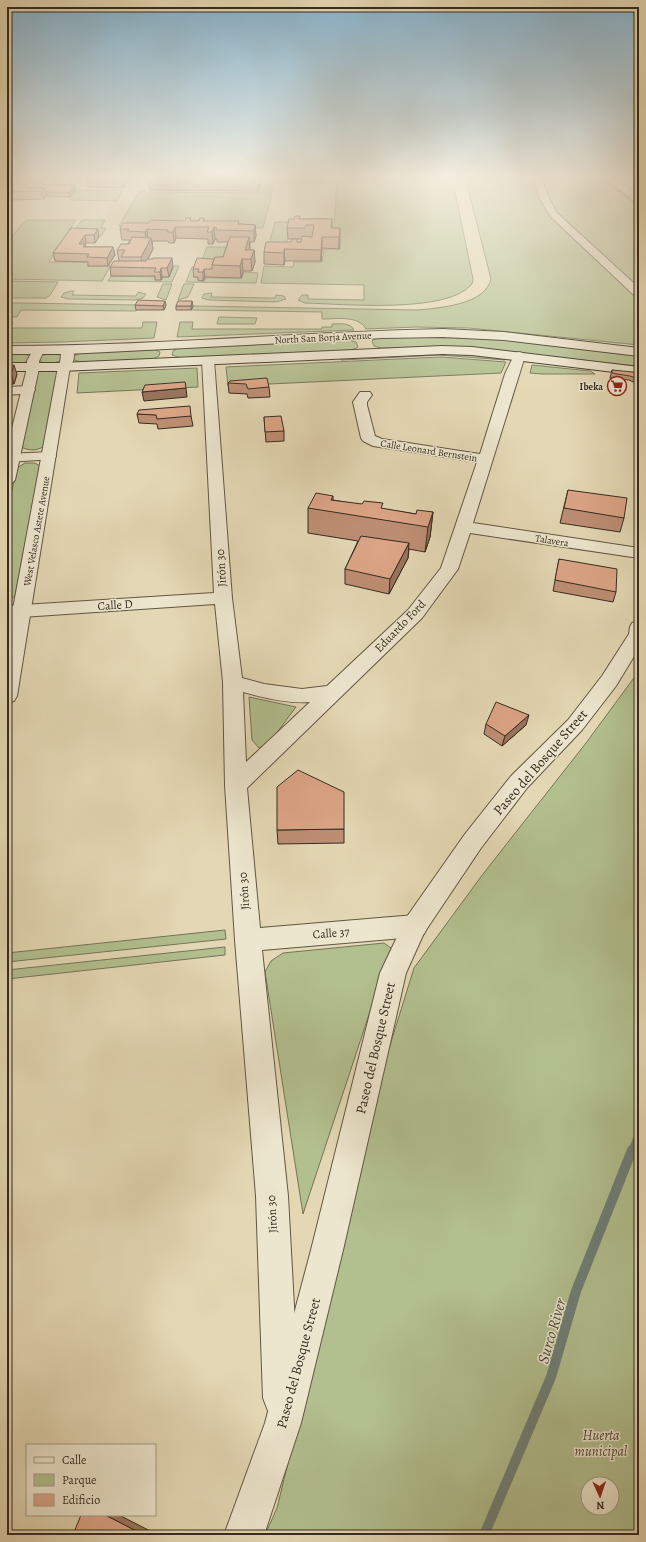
<svg xmlns="http://www.w3.org/2000/svg" width="646" height="1542" font-family="Alegreya,serif">
  <rect width="100%" height="100%" fill="#e4d8b4"/>
  <filter id="stains"><feTurbulence type="fractalNoise" baseFrequency=".005" numOctaves="4"/><feColorMatrix values="0 0 0 0 .2 0 0 0 0 .09 0 0 0 0 .02 0 0 0 .5 -.17"/></filter>
  <radialGradient id="worn" r=".72"><stop offset=".6" stop-color="#630" stop-opacity="0"/><stop offset="1" stop-color="#630" stop-opacity=".3"/></radialGradient>
  <!-- green -->
  <path fill="#b2bf8f" stroke="#747558" fill-rule="evenodd" d="M263,177H276L273,191H259Z
    M284,177L452,178L473,279L472,284C448,314 343,304 305,303L298,300L302,295H308V299L364,300V285L261,283L264,266L293,267L294,262H322L324,249H340L341,239H332L302,222L334,223L337,183L283,182Z
    M465,177H603L639,203V345L469,328L416,327L366,329C359,315 335,319 322,319V312L191,310L193,306L417,310C439,308 485,305 491,279Z
    M78,190H123L117,201L70,200Z
    M139,192L272,193L263,228L119,226Z
    M26,220H76L49,262H89L87,266H110L102,281L7,279V242Z
    M82,220H105L101,228H106L101,236H71Z
    M275,222H291L286,245H269Z
    M207,247H230L224,264L201,263Z
    M174,266H179L172,282L108,281L111,276L156,277L155,280H162L163,277H169Z
    M192,267H197L193,277L199,278L198,281H204L206,278H242L244,272L258,273L256,283L186,282Z
    M7,281L58,282L50,295L46,298H7Z
    M163,284H172L166,300L157,297Z
    M184,284H194L188,297L178,300Z
    M71,291H74L72,295L136,296L138,292L146,294L143,298L135,300L68,299L61,297L64,293Z
    M212,293L211,297L275,298L276,295L284,296L286,299L276,302L209,300L202,298L204,294Z
    M7,303H19L138,305L136,311L21,310L17,317H7Z
    M219,317L257,318L255,324H217Z
    M143,322H157L154,338L61,342L7,343V323H13L10,328H142Z
    M180,322H193L192,329H322V327H332V324C339,324 350,322 354,330L177,337Z
    M416,337L496,339L639,355V366L421,347L381,348L374,346L372,341L376,338Z
    M348,340L356,342L358,347L352,350L182,358L172,355L173,351L180,347Z
    M154,349L160,352L159,356L153,359L81,362L74,360V356L81,353Z
    M440,351L503,358L505,360L440,355L341,360L340,356Z
    M7,353H24L30,357L26,362L15,365H7Z
    M47,354L61,355L62,359C56,364 47,365 40,361L41,356Z
    M441,357L506,362L501,373L228,386L226,367Z
    M532,365L590,371L595,374H542L530,373Z
    M197,368L198,387L77,393L79,373Z
    M56,370L58,372L45,446C36,451 30,451 21,447L38,372L41,371Z
    M25,463H35L40,466L15,596L7,602V513L17,468Z
    M639,671V1535H265L277,1508L387,1055L414,968L483,874L586,743ZM588,1484H612V1508H588Z
    M249,697L296,707L269,743L259,748L252,740Z
    M225,930L226,939L7,962V953Z
    M384,943L391,948L303,1214L265,972L271,961L283,953Z
    M225,947V955L7,979V970Z"/>
  <g fill="none" stroke-linecap="round" stroke-linejoin="round">
    <!-- stream-far2 -->
    <path stroke="#6f8078" stroke-width="2.5" d="M596,177L621,193
      M624,195L639,207"/>
    <!-- stream-far1 -->
    <path stroke="#6f8078" stroke-width="8" d="M632,1151L639,1134"/>
    <!-- stream -->
    <path stroke="#6f8078" stroke-width="10" d="M484,1535L551,1377L576,1291L632,1150"/>
    <!-- minor casing -->
    <g stroke="#615645" stroke-width="2">
      <path id="minor" d="M519,352L523,353L525,356L473,523L639,548V558L470,533L458,569L422,618L247,788L260,928L415,915L424,918L428,926L424,934L415,937L262,950L288,1196L299,1398L294,1411L281,1416L268,1411L263,1398L256,1196L235,940L225,785L223,682L215,604L7,618V606L214,593L202,360L204,357H212L214,360L232,598L242,678L264,684L302,689L327,686L408,610L441,568L477,462L373,446L363,441L361,438L353,402L360,392H370L372,395L367,402V405L375,436L382,439L480,454L505,374L515,353ZM243,692C264,698 288,704 310,702L246,762Z
        M28,386L33,387L35,390L33,393L7,395V387Z
        M49,452L54,453L56,456L54,459L7,462V454Z"/>
    </g>
    <!-- tertiary casing -->
    <g stroke="#615645" stroke-width="2">
      <path id="tertiary" d="M533,177H541L548,197L557,213L639,288V297L635,296L551,217L539,197Z
        M604,177H614L639,196V203L636,202Z
        M67,346L71,347C76,354 74,361 70,367L17,696L14,701L7,703V641L58,367C63,358 59,352 63,347Z
        M38,347L42,348L44,351L39,361V368L15,480L12,483L7,485V448L27,368V361L34,348Z
        M639,621V648L616,686L582,730L527,788L481,848L424,933L406,973L343,1250L301,1423L264,1535H224L265,1423L311,1250L380,973L406,918L465,834L511,776L568,720L602,676L629,634L630,627L632,623Z"/>
    </g>
    <!-- secondary casing -->
    <g stroke="#352b20" stroke-width="2">
      <path id="secondary" d="M443,329L504,332L639,348V356L504,340L443,337L383,338L67,354H7V346C152,346 298,332 443,329Z
        M442,346L472,347L639,367V375L472,355L442,354L61,371H7V363H61Z"/>
    </g>
    <!-- minor -->
    <use href="#minor" fill="#ede6ce" fill-rule="evenodd"/>
    <!-- tertiary -->
    <use href="#tertiary" fill="#ede6ce" fill-rule="evenodd"/>
    <!-- secondary -->
    <use href="#secondary" fill="#ede6ce" fill-rule="evenodd"/>
  </g>
  <!-- wall -->
  <path fill="#be8e74" stroke="#352b20" d="M7,177H46L41,183L45,185L76,189L70,197L46,196L44,199L11,200L7,198Z
    M89,177H126L127,181L123,188L88,187L87,180Z
    M148,177H261V182L258,191L150,190Z
    M204,218V221L239,224L255,225L256,236L254,242H250V250H254L255,262L252,271H243L241,278L205,277L203,281L198,280V277H194L193,269L214,259L223,257L228,242H217V239H215L213,244H208V239L176,238L174,243H169L168,241H152L153,249L148,259L173,266L169,277H162L161,280H155V276H111L110,267L119,261L117,250L129,243V240H122L120,229L149,223L199,221Z
    M300,219H332V228H340L339,249L322,248L321,261H285L284,265L264,264V252L297,242H301L302,239H288L287,228Z
    M71,228L99,237L95,243H86L85,245L86,247H113L115,255L108,266H88V262L55,261L53,253Z
    M135,305H166L164,310H136Z
    M176,306H193L191,310H176Z
    M7,365L17,374L14,384H7Z
    M612,370L639,375V383L638,384L629,380L610,378Z
    M230,381L269,387L270,397L248,398L247,394L229,393L228,383Z
    M137,414L191,416L193,426L158,429L157,424L139,423Z
    M264,417L284,431V441L266,442Z
    M568,490L624,518L620,532L560,523Z
    M333,496V500L383,509L416,514L433,512L430,537L425,552L409,549L408,558L389,594L345,584V569L358,541L308,533V508Z
    M559,559L616,592L613,602L553,591Z
    M486,724L526,725L502,746L484,734Z
    M344,829V843L278,844L277,830Z"/>
  <!-- shaded-wall -->
  <path fill="#9b745e" stroke="#352b20" d="M19,177H25L19,186L15,182Z
    M42,177H46L39,186L38,182Z
    M123,177H126L127,181L123,188L122,180Z
    M261,177V182L258,191V178H257Z
    M75,185L76,189L70,197L69,193Z
    M45,188L47,195L44,199L42,191Z
    M255,225L256,236L254,242V231Z
    M175,227L176,238L174,243L173,232Z
    M214,227L215,239L213,244L212,232Z
    M340,228V239L339,249V237Z
    M98,229L99,237L95,243L94,235Z
    M147,229L148,241L147,243L145,232Z
    M85,235L86,243L85,245L87,252L79,244Z
    M249,237L250,249L247,259L245,250Z
    M322,237V248L321,261V250Z
    M151,238L153,249L143,268H142L141,257Z
    M113,247L115,255L108,266L107,258Z
    M284,249L285,261L284,265Z
    M254,250L255,262L252,271L251,259Z
    M172,258L173,266L169,277L167,268Z
    M242,259L243,271L241,278L240,266Z
    M161,268L162,277L161,280L160,272Z
    M204,269L205,277L203,281V272Z
    M165,301L166,305L164,310L163,306Z
    M192,301L193,306L191,310V306Z
    M14,365L17,374L14,384L11,374Z
    M186,388L187,397L144,401L142,392Z
    M433,512L430,537L425,552L428,527Z
    M409,543L408,558L389,594L390,579Z
    M529,715L526,725L502,746L505,736Z
    M105,1515H119L158,1535H144Z"/>
  <!-- building -->
  <path fill="#dda587" stroke="#352b20" d="M7,177H19L15,182L29,188H45L42,191L9,192L7,191Z
    M23,177H42L38,182L45,185H75L69,193L46,192L45,188H29L18,183Z
    M89,177H123L122,180H87Z
    M295,216H300L299,219H332L331,228H340L339,237H322L321,250L284,249V253L264,252L266,242H291L292,239H297V242H301L302,236L312,237L314,225H306L305,228H287L289,219H294Z
    M186,218H191L190,221H199L200,218H204L203,221H239L238,224L255,225L254,231L216,230L217,228L214,227L212,232H207L209,227H175L173,232H167L168,230L147,229L145,232L127,231L129,229H120L123,223H149L151,220L185,221Z
    M71,228L98,229L94,235H85L79,244H85L83,247H113L107,258L87,257L89,254L53,253Z
    M132,237L151,238L141,257H121L125,250H117L121,244H129Z
    M230,237H249L245,250H254L251,259H242L240,266L212,265L215,257H223Z
    M153,258H172L167,268H161L160,272H154L156,268L110,267L114,261H146L147,259H153Z
    M197,258L214,259L212,265V269H204L203,272H198L199,269H193Z
    M138,300L165,301L163,306L135,305Z
    M178,301H192L191,306H176Z
    M7,365H14L11,374L7,375Z
    M612,370L633,372L639,375V379L630,376L612,373Z
    M267,378L269,387L248,389L246,384L228,383L230,381Z
    M185,382L186,388L142,392L145,385Z
    M190,406L191,416L157,419L156,415L137,414L139,410Z
    M281,416L284,431L265,432L264,417Z
    M568,490L627,498L624,518L564,508Z
    M316,493L333,496L331,500L362,504L364,501L383,503L381,508L416,514L417,510L433,512L428,527L308,508Z
    M361,536L409,543L390,579L345,569Z
    M559,559L617,569L616,592L555,580Z
    M496,702L529,715L505,736L486,724Z
    M298,770L344,792V829L277,830V787Z
    M81,1515H105L144,1535H73Z"/>
  <!-- sky -->
  <linearGradient id="sky" x2="0" y2="1"><stop stop-color="#87b6d2"/><stop offset="0.45" stop-color="#f3eddd"/><stop offset="1" stop-color="#f3eddd" stop-opacity="0"/></linearGradient>
  <rect width="646" height="393" fill="url(#sky)"/>
  <!-- icons -->
  <defs>
    <g id="supermarket-ring" transform="scale(1)"><circle r="9.5" fill="#ede6ce" stroke="#8f2418" stroke-width="1.5"/><path d="M-6-5.5h2.5l.6 2H6L4.5 2H-2.5L-4.4-4H-6ZM-1.5 3.2a1.3 1.3 0 1 0 .1 0ZM3 3.2a1.3 1.3 0 1 0 .1 0Z" fill="#8f2418"/></g>
  </defs>
  <g fill-rule="evenodd">
    <use href="#supermarket-ring" x="617" y="386"/>
  </g>
  <g text-anchor="middle" stroke-width="3" stroke-linejoin="round" paint-order="stroke">
    <!-- far-street labels -->
    <g font-size="10" fill="#352b20" stroke="#ede6ce">
      <text transform="translate(323 337) rotate(-3)" y="4">North San Borja Avenue</text>
      <text transform="translate(429 450) rotate(9)" y="4">Calle Leonard Bernstein</text>
      <text transform="translate(36 531) rotate(-80)" y="4">West Velasco Astete Avenue</text>
      <text transform="translate(552 540) rotate(9)" y="4">Talavera</text>
    </g>
    <!-- far-poi labels -->
    <g font-size="10" font-weight="bold" fill="#352b20" stroke="#ede6ce" text-anchor="end">
      <text x="603" y="390">Ibeka</text>
    </g>
    <!-- street labels -->
    <g font-size="12" fill="#352b20" stroke="#ede6ce">
      <text transform="translate(221 568) rotate(-93)" y="4">Jirón 30</text>
      <text transform="translate(115 605) rotate(-4)" y="4">Calle D</text>
      <text transform="translate(400 626) rotate(-46)" y="4">Eduardo Ford</text>
      <text transform="translate(244 891) rotate(-94)" y="4">Jirón 30</text>
      <text transform="translate(331 933) rotate(-5)" y="4">Calle 37</text>
      <text transform="translate(272 1214) rotate(-93)" y="4">Jirón 30</text>
    </g>
    <!-- near-street labels -->
    <g font-size="14" fill="#352b20" stroke="#ede6ce">
      <text transform="translate(540 762) rotate(-49)" y="5">Paseo del Bosque Street</text>
      <text transform="translate(375 1048) rotate(-77)" y="5">Paseo del Bosque Street</text>
      <text transform="translate(298 1363) rotate(-75)" y="5">Paseo del Bosque Street</text>
    </g>
    <!-- near-park labels -->
    <g font-size="14" font-style="italic" fill="#4e4936" stroke="#ede6ce">
      <text x="601" y="1440">Huerta<tspan x="601" dy="16">municipal</tspan></text>
    </g>
    <!-- near-water labels -->
    <g font-size="16" font-style="italic" fill="#4d4e44" stroke="#ede6ce">
      <text transform="translate(551 1331) rotate(-74)" y="6">Surco River</text>
    </g>
  </g>
  <!-- margin -->
  <rect width="646" height="1542" fill="none" stroke="#e4d8b4" stroke-width="24"/>
  <rect x="8" y="8" width="630" height="1526" fill="none" stroke="#352b20" stroke-width="2"/>
  <rect x="12" y="12" width="622" height="1518" fill="none" stroke="#352b20"/>
  <!-- legend -->
  <rect x="26" y="1444" width="130" height="72" fill="#ede6ce" stroke="#a39b88"/>
  <rect x="34" y="1457" width="20" height="6" fill="#ede6ce" stroke="#a39b88"/>
  <text x="62" y="1464" font-size="12" fill="#352b20">Calle</text>
  <rect x="34" y="1474" width="20" height="12" fill="#b2bf8f" stroke="#a39b88"/>
  <text x="62" y="1484" font-size="12" fill="#352b20">Parque</text>
  <rect x="34" y="1494" width="20" height="12" fill="#dda587" stroke="#a39b88"/>
  <text x="62" y="1504" font-size="12" fill="#352b20">Edificio</text>
  <!-- north arrow -->
  <g transform="translate(600 1496) rotate(177)"><circle r="19" fill="#ede6ce" stroke="#a39b88"/>
  <path d="M0-3L7 15L0 10L-7 15Z" fill="#8f2418"/>
  <text y="-6" font-size="11" font-weight="bold" text-anchor="middle" fill="#352b20">N</text>
  </g>
  <rect width="100%" height="100%" filter="url(#stains)"/>
  <rect width="100%" height="100%" fill="url(#worn)"/>
</svg>
